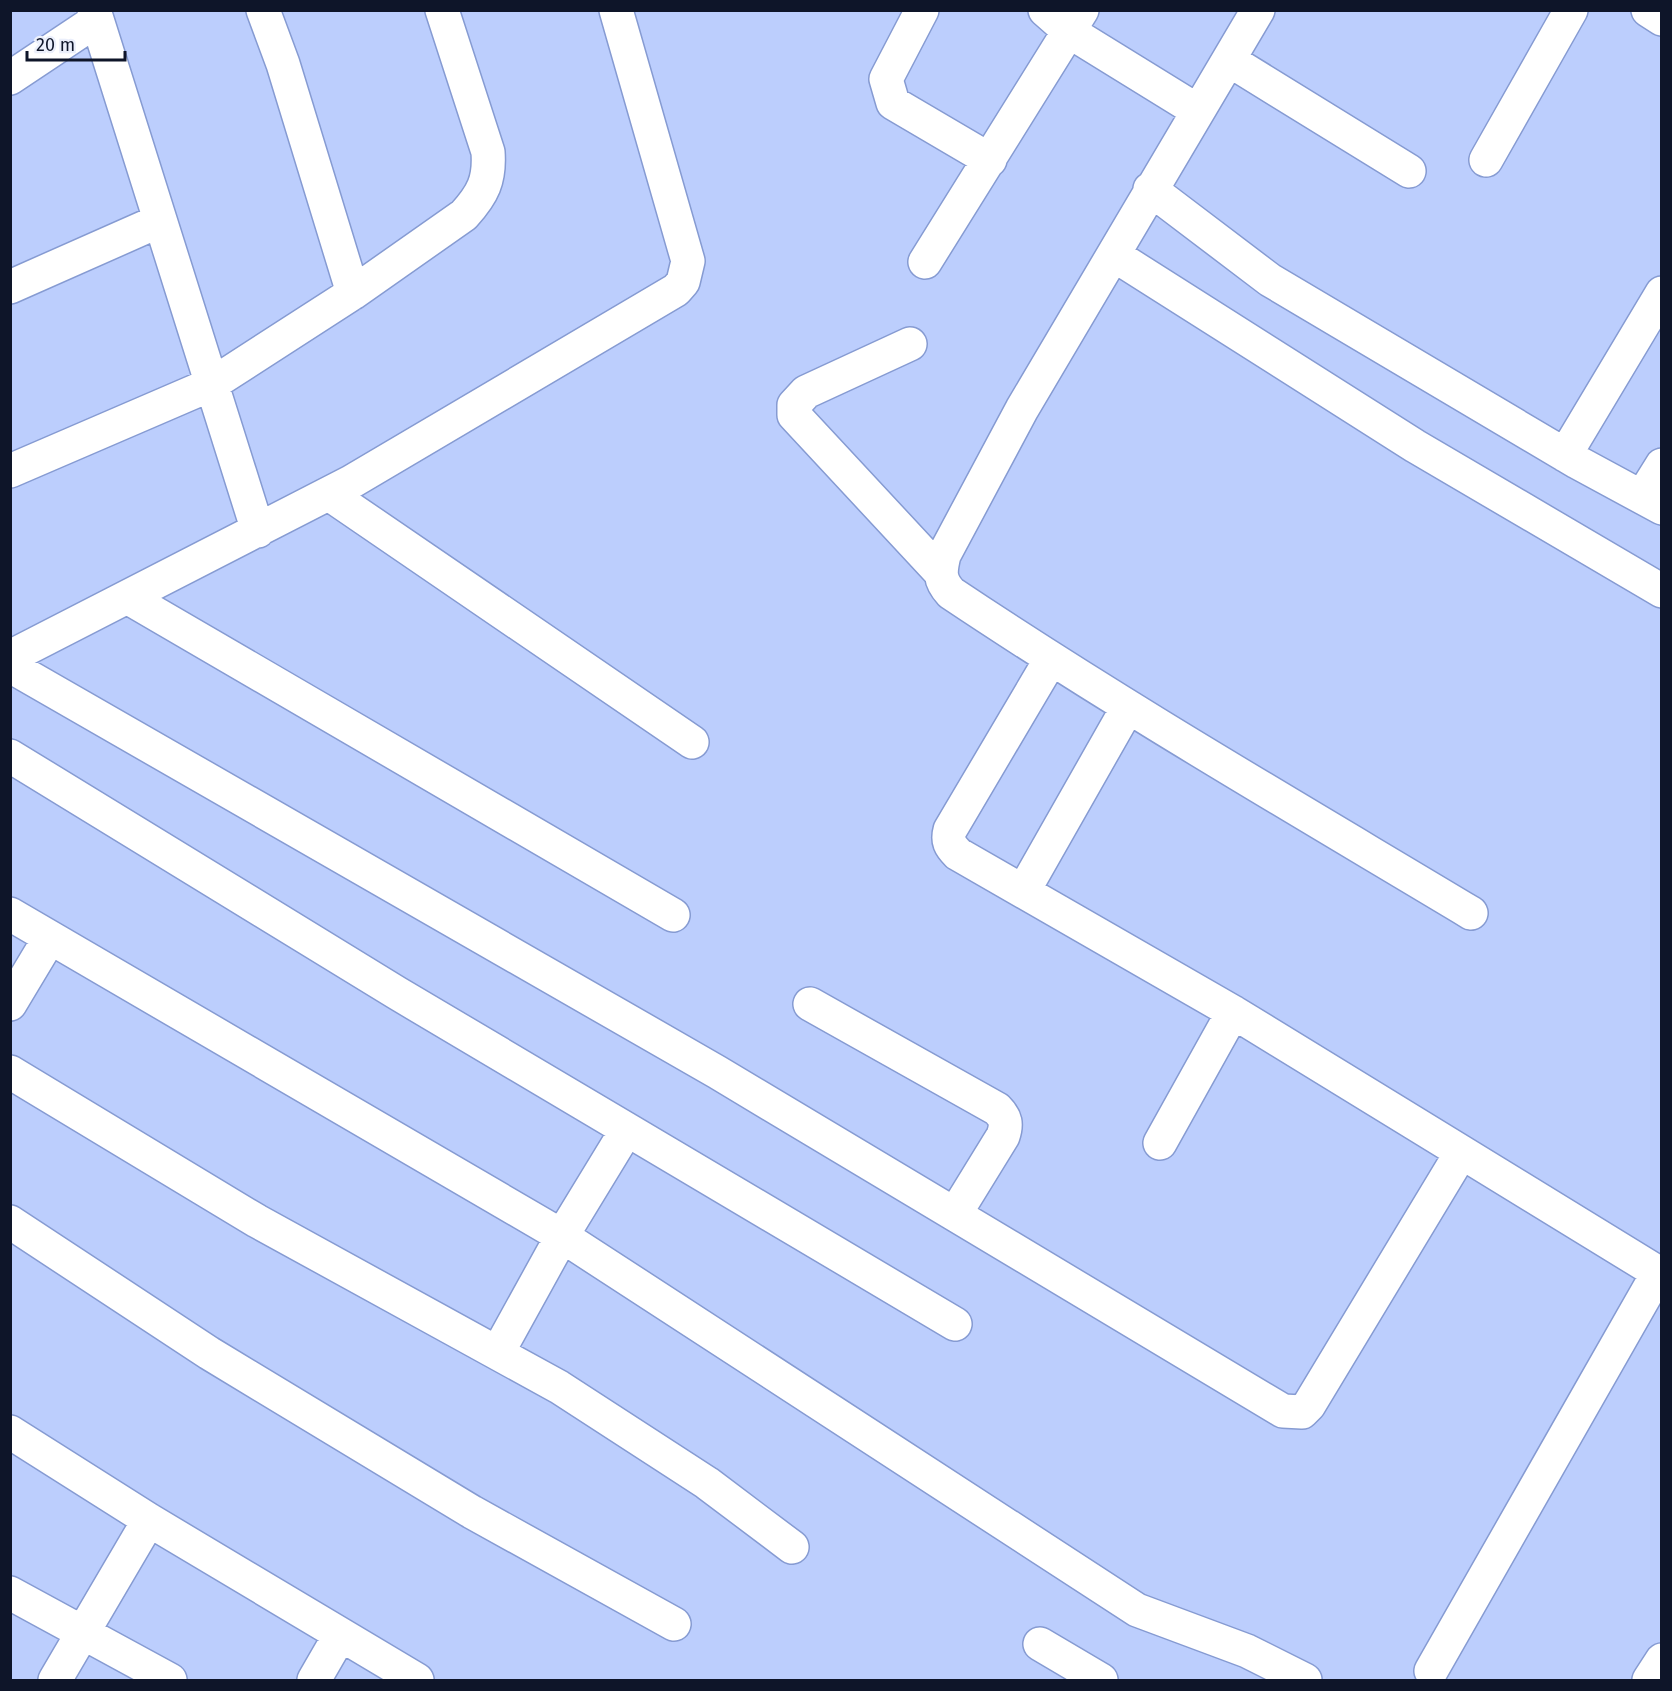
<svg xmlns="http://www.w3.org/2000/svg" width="1672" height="1691" font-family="'Fira Sans',sans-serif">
  <rect width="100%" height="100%" fill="#bccefd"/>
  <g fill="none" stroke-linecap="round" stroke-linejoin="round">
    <!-- minor casing -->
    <g stroke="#869bd2" stroke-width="36">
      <path id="minor" d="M94,10L258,531
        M263,10L283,64L353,293
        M922,10L886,79L893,103L990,160
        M1045,10L1070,32L1198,111
        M1258,10L1022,409L944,555C940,572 939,580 951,593C1120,706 1296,808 1471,913
        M1648,10L1662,19
        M1229,60L1409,171
        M10,78L97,20
        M1486,160L1571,10
        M1150,189L1270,280L1577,462L1662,508
        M1114,255L1415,446L1662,591
        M925,262L1082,10
        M10,287L159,221
        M910,344L806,392L794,405V415L940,572
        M1565,455L1662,293
        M10,471L212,384L353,293L464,215C483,194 490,180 488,152L442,10
        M329,494L692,742
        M1642,497L1662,465
        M127,597L673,915
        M10,657L351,482L676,290L683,282L688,261L616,10
        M1051,659L950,830C947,841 950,846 958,854L1233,1012L1662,1275
        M10,666L717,1072L1283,1411L1302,1412L1309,1405L1461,1153
        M10,756L397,993L955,1324
        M1024,890L1128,707
        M10,914L562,1236L1137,1610L1247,1651L1305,1680
        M10,1004L49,939
        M810,1004L997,1109C1006,1118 1007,1124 1003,1136L955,1214
        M10,1072L257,1221L559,1387L707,1483L792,1547
        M1160,1143L1233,1012
        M10,1222L209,1353L472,1512L674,1624
        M498,1352L562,1236L626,1131
        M10,1432L149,1520L417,1680
        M10,1593L170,1680
        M1040,1644L1101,1680
        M1431,1671L1658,1273
        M55,1680L149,1520
        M314,1680L340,1635
        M1649,1680L1662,1660"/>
    </g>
    <!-- minor -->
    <use href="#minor" stroke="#fff" stroke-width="33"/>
  </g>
  <!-- border -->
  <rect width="1672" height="1691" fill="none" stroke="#0e1529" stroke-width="24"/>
  <!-- scale -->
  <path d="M27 51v9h98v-9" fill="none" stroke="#0e1529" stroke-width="3"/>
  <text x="36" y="51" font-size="18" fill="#0e1529" stroke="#ebeffb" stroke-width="4.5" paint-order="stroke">20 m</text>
</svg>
